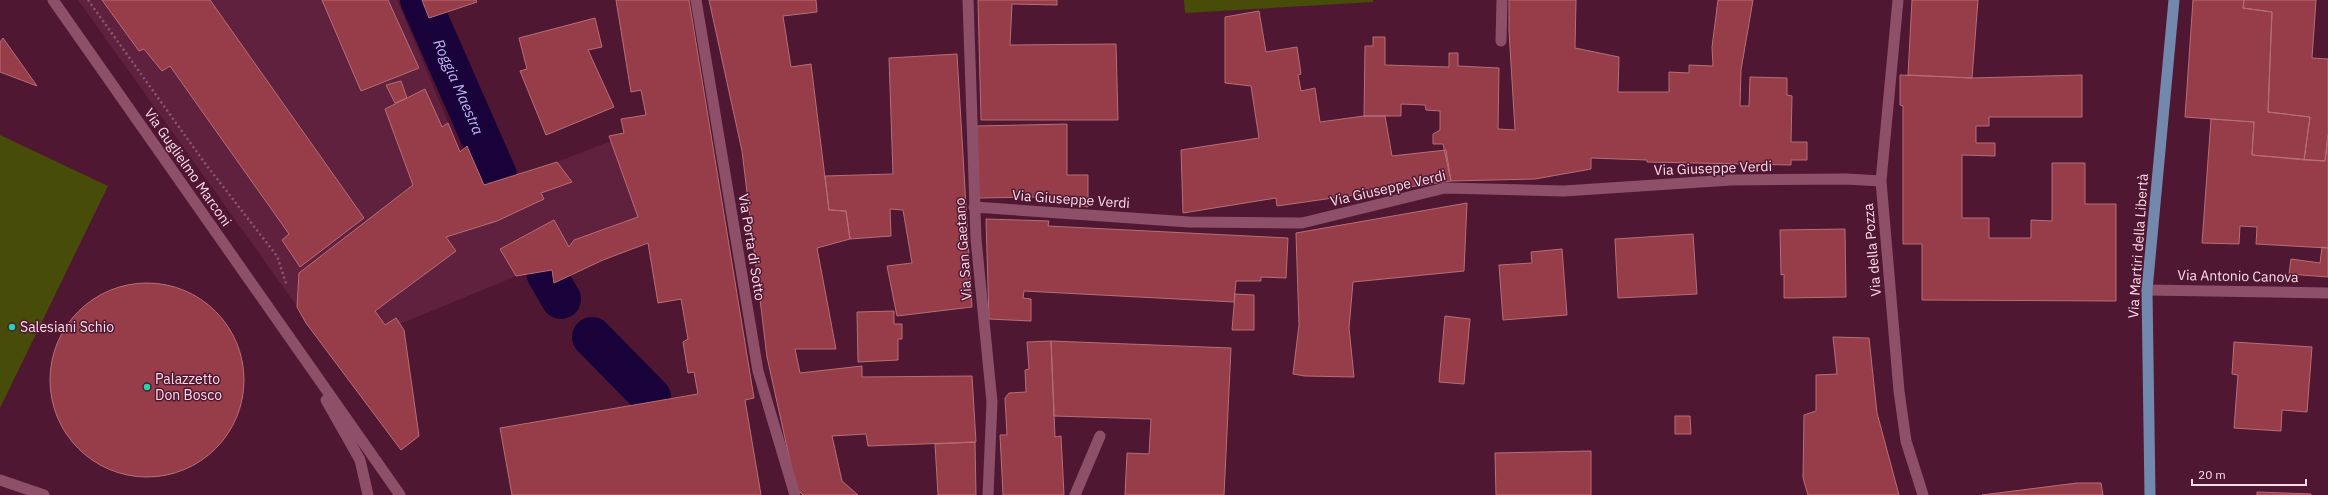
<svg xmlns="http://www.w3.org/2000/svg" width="2328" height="495" font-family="'IBM Plex Sans',sans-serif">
  <rect width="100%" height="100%" fill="#501733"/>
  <!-- built -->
  <path fill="#60213f" d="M78,0H397L460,151L467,146L484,185L557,162L611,141L638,217L574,240L569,247L554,220L500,248L516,276L400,324L404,330L419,436L401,450L306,323L301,312Z"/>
  <!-- green -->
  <path fill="#474c09" d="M1184,0H1373V2L1185,13Z
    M0,135L108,186L0,408Z"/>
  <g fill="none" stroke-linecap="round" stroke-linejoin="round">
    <!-- canal -->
    <g stroke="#180239" stroke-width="40">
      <path id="s1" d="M420,0L497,175"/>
      <path d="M546,273L561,299"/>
      <path d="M592,337L651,397"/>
    </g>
  </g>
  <!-- building -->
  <path fill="#973c49" stroke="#b66f76" d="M102,0H210L364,218L300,267L282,240L289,234L170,66L162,71L144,49L139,51Z
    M322,0H388L419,68L361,91Z
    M422,0H476L477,2L429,18Z
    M616,0H689L754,398L745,400L761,495H512L500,428L698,394L694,372L688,373L683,342L688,339L681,299L658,303L648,243L603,260L554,283L552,270L516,276L500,249L554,220L569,247L574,240L638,217L609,136L624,133L621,119L646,115L641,90L631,92Z
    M709,0H816L817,12L783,16L791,67L811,64L829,210L846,211L850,239L817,248L836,349H795L800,373L862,366V377L972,376L976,442L868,446L866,434L832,436L842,481L858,495H803L796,488L767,357L742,151Z
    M978,0H1057V5L1012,4L1010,45L1116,44L1118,120H981Z
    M1509,0H1576L1575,48L1619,57L1618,92H1669V72L1689,73V65L1713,66L1712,47L1718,0H1753L1741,70L1740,106H1749L1750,77L1787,78V95L1792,96L1791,142H1807V160H1791V165L1647,162V160L1591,158V169L1535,179L1451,181L1443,144H1433V134L1440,130V111L1426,110L1425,105L1401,104V116H1364L1365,46H1373V37H1385V65L1449,67V53H1458V66L1499,68L1498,129L1515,130L1509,31Z
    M1912,0H1978L1972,78L1908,75Z
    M2193,0H2244L2243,8L2272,12L2268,112L2310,117L2304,160L2252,155L2254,122L2185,117Z
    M2244,0H2316L2312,58L2328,59V135L2325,161L2304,160L2310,117L2268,112L2272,12L2243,8Z
    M1259,11L1266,52L1297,47L1301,74L1298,75L1301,91L1315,88L1320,122L1364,116H1385L1392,156L1446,150L1451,181L1277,206L1276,198L1183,213L1181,150L1259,138L1251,86L1225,83V17Z
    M595,18L602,47L588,50L614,107L546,135L520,71L527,69L519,38Z
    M3,38L37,86L0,72V42Z
    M957,54L972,307L897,316L887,266L912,263L903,210L890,209L891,236L850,239L846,211L829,210L825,176L893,174L889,58Z
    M1900,75L1972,78L2082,75V117H1989V126H1976V143H1995V156L1962,155V218H1989V238H2031V220L2052,221V163H2085V204H2116V301L1922,300V244H1903V106L1900,105Z
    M401,81L407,98L395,103L386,85Z
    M425,89L442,127L448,123L460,152L467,146L484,185L557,162L572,182L541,193L544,199L497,221L446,237L456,251L375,311L385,325L396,318L404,330L419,436L401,450L306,323L297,307L299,273L413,185L385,109Z
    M2211,119L2254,122L2252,155L2325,161L2328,135V248L2256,244L2257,227L2240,226L2239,244L2202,243Z
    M1067,124V175H1088V207L1036,197L978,198L977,126Z
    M1467,203L1464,271L1353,282L1349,328L1354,377L1305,376L1293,374L1299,325L1296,233Z
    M986,219L1049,221L1048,226L1288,238L1286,278L1261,277V281H1236L1234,302L1024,291L1023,298L1031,299V321L989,319Z
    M1845,229L1846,297L1784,298V274L1781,275L1780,230Z
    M1693,234L1697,294L1618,298L1615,239Z
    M2322,247L2328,248V277L2289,274L2291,259L2320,263Z
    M1562,249L1567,315L1503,320L1499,265L1532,263L1531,252Z
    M50 380a97 97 0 1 1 194 0a97 97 0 1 1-194 0Z
    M1235,294L1254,295V330H1232Z
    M894,311V324H902V339H898V360L858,362L857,312Z
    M1445,316L1470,319L1464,384L1439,382Z
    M1833,337L1869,338L1877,413L1899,495H1808L1803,478L1804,415L1816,411V375L1837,374Z
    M1051,341L1055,437L1061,436L1064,495H1003L1000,435H1007L1005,398L1009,393L1026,392L1025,370L1029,369L1027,342Z
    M1051,341L1231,348L1224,495H1125L1127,453L1149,454L1151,419L1054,416Z
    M2234,342L2312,347L2307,412L2282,410L2281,431L2234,428L2238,375L2232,374Z
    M1675,416H1690L1691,434H1675Z
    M975,442L976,495H938L935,444Z
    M1591,451V495H1496L1495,453Z
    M2077,483H2101L2103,495H1982Z
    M2257,492L2311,494V495H2257Z"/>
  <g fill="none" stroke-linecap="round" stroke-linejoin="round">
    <!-- path -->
    <path stroke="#89596f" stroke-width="2.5" stroke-dasharray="2 3" stroke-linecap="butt" d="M88,0L204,162L277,256L287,286"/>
    <!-- service -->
    <path stroke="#8e4f69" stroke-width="11" d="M1075,495L1100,436"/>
    <!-- minor -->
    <path stroke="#8e4f69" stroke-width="11" d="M696,0L758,371L795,495
      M968,0L976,239L992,402L988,495
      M1898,0L1881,181L1899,391L1906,441L1923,495
      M1501,41L1502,0
      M974,207L1189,222L1302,223L1445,188L1564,191L1731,180L1846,179L1881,181
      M2147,290L2328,293"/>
    <!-- tertiary -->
    <path stroke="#8e4f69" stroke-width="11" d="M53,0L400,495
      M326,400L360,460L368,495
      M0,480L44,495"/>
    <!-- primary -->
    <path stroke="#7288ac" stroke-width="11" d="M2150,495L2147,290L2174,0"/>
  </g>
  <!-- markers -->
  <g fill="#1ed5b0" stroke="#501733" stroke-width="1.5">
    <circle cx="12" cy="327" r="4"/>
    <circle cx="147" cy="387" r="4"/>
  </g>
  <g text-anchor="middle" stroke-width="3" stroke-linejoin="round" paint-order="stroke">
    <!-- street labels -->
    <g font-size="14" fill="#fbdde8" stroke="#501733">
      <text transform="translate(188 167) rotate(55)" y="5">Via Guglielmo Marconi</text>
      <text transform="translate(1713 168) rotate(-2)" y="5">Via Giuseppe Verdi</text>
      <text transform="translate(1388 188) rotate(-13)" y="5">Via Giuseppe Verdi</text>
      <text transform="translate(1071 199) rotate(4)" y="5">Via Giuseppe Verdi</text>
      <text transform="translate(2138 246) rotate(-86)" y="5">Via Martiri della Libertà</text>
      <text transform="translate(752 247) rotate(81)" y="5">Via Porta di Sotto</text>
      <text transform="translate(963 249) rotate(-94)" y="5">Via San Gaetano</text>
      <text transform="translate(1872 250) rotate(-95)" y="5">Via della Pozza</text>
      <text transform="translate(2238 276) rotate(1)" y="5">Via Antonio Canova</text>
    </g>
    <!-- poi labels -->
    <g font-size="14" fill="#fbdde8" stroke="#501733" text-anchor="start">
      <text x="20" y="332">Salesiani Schio</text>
      <text x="155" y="384">Palazzetto<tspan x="155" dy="16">Don Bosco</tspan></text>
    </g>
    <!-- water labels -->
    <g font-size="15" font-style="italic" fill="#c2b4f5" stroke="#501733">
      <text dy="5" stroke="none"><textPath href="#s1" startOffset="95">Roggia Maestra</textPath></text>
    </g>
  </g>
  <!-- scale -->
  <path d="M2192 479v6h114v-6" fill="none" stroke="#fbdde8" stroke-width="2"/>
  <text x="2198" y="479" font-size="12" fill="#fbdde8" stroke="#501733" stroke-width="3" paint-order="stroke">20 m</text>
</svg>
